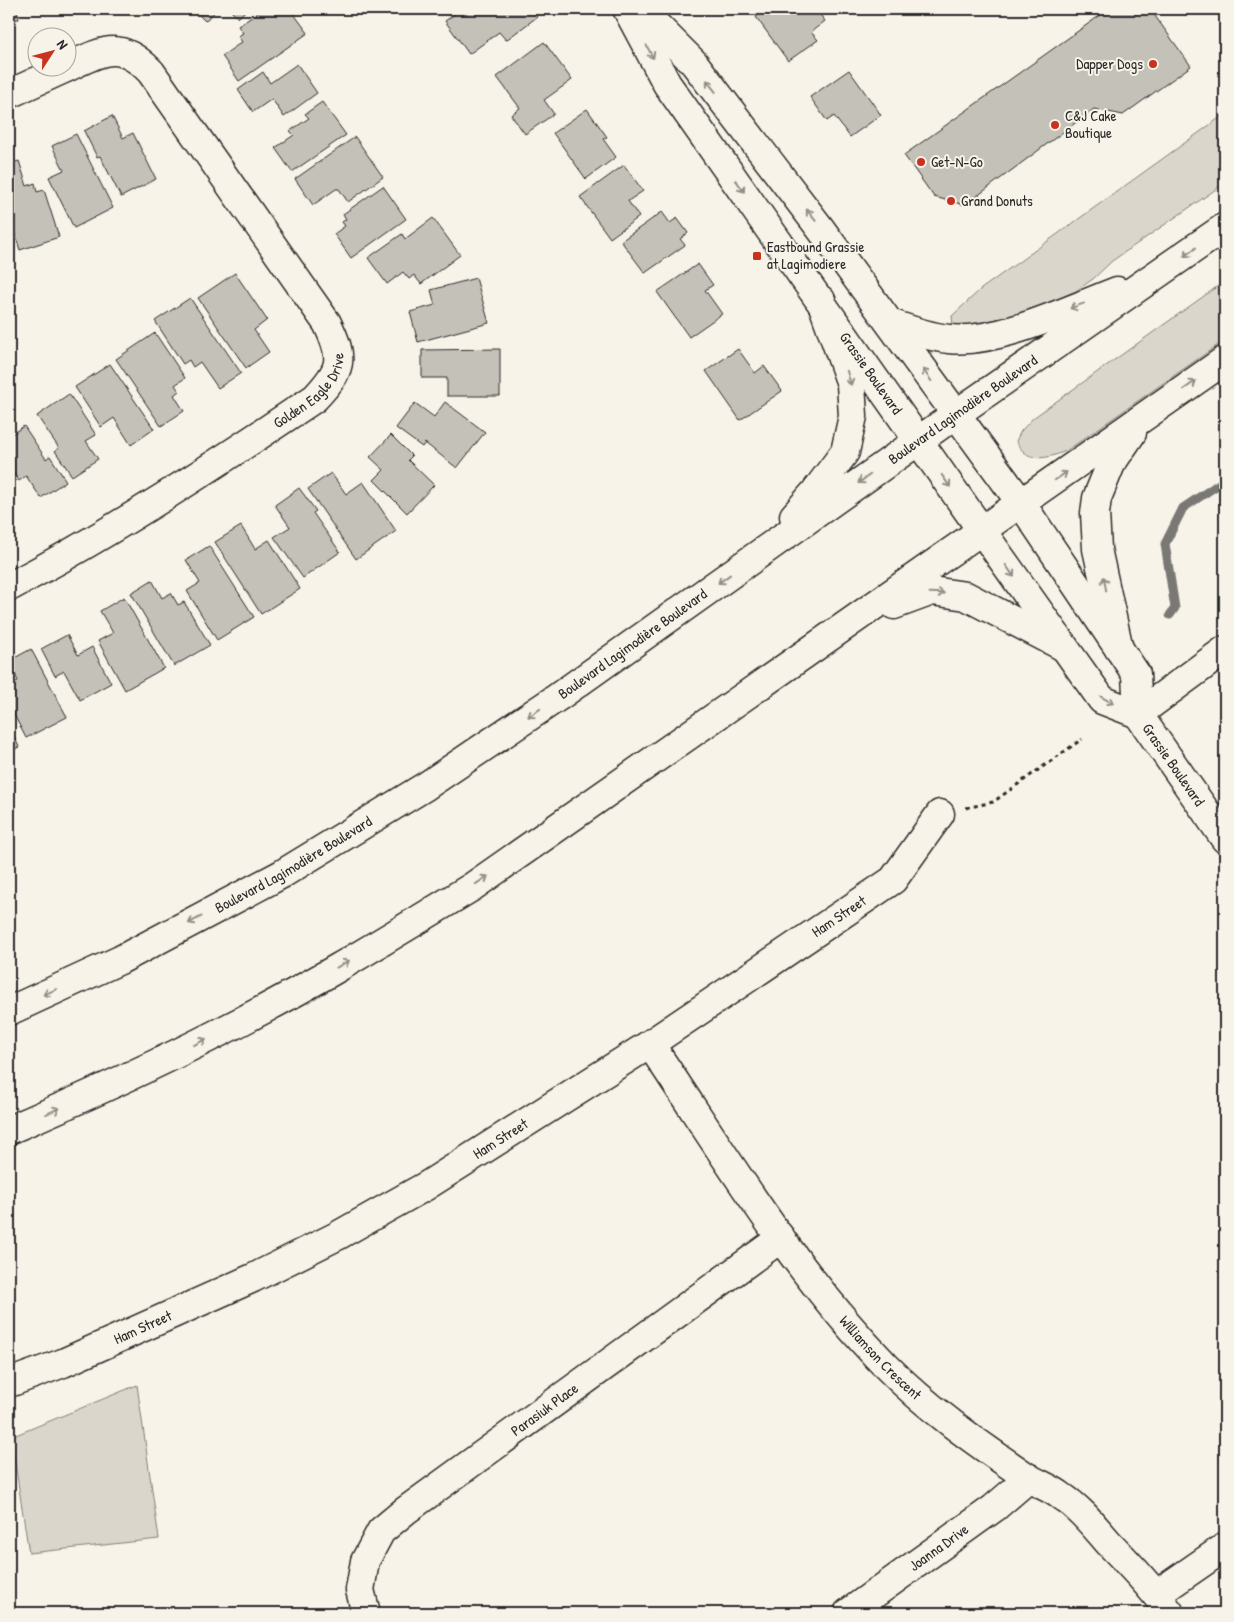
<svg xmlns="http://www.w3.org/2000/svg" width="1234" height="1622" font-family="'Patrick Hand',sans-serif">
  <rect width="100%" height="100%" fill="#f7f3e8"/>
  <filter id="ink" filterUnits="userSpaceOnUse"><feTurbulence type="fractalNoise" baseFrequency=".02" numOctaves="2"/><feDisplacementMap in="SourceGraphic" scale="10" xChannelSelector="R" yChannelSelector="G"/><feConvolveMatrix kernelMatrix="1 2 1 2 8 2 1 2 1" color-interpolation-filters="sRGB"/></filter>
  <g filter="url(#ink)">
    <!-- green -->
    <path fill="#dad6cc" stroke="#82807c" d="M1225,114V183L1112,261L1093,279L1076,291L1025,313L978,324L953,327L952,316L981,289Z
      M1225,281V340L1066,451C1046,459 1027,464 1016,441L1021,431L1033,418Z
      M137,1385L159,1539L29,1553L11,1437Z"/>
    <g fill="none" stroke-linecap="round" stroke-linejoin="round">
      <!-- stream -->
      <path stroke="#7a7874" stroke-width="9" d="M1170,615L1175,608L1165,544L1183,508L1225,480"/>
    </g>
    <!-- building -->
    <path fill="#c4c1b9" stroke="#2b2b2b" d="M9,9H17L19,19L9,20Z
      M193,9H218L205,21Z
      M229,9H247L238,18Z
      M264,9L291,10L308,33L239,81L222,56L242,42L238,36L243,33L238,26Z
      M462,9H531L537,17L506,40L499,32L469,54L445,21Z
      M767,9H816L825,21L811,32L818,40L788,61L756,17Z
      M1109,9H1150L1191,66L1123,115L1094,109L965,205L934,197L904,155Z
      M544,42L572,80L544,100L554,114L525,134L511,115L520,108L497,77Z
      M297,64L317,93L284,117L272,99L253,112L238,90L263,72L270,83Z
      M849,70L881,115L850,137L834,116L827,121L810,97Z
      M322,102L346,135L292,172L275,148L294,135L290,131L309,118L305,114Z
      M587,109L607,137L603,139L616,157L586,179L553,133Z
      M112,116L123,138L133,133L156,179L121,197L100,156L97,157L84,131Z
      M76,134L113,208L74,228L49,177L64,170L52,146Z
      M355,137L383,177L348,202L339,189H336L313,205L295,179Z
      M19,161L27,186L35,183L37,192L44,190L59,237L20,250L9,215V164Z
      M624,165L643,191L628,201L639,217L610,238L580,197Z
      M383,186L406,219L351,258L334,234L345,226L342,222L346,219L343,214Z
      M662,212L670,223L677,218L688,233L680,239L685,245L645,273L621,241Z
      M433,218L460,255L421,284L414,275L409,279L403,272L387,284L368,258L402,234L405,239Z
      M698,264L713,285L705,290L722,314L689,337L657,292Z
      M235,273L267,320L254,330L269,352L246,368L198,298Z
      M476,278L489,323L418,342L410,312L435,305L431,290Z
      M190,298L241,373L218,388L200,362L193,367L189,360L183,364L155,321Z
      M155,333L185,378L175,385L179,391L174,395L184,411L161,426L116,359Z
      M500,349V396H447V378H422V350Z
      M738,349L755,373L764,366L782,391L740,420L706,371Z
      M110,364L154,429L131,445L114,418L101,427L75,387Z
      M69,394L96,435L86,441L98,459L72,476L55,451L59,448L37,416Z
      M445,402L485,432L457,468L425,443L422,447L396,428L415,403L434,417Z
      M24,426L46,459L50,456L66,481L41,498L26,476L19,481L9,466V436Z
      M391,435L412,456L408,460L434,485L407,513L374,480L384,470L370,457Z
      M331,473L346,494L363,482L396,531L356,559L308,489Z
      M299,488L316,511L313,513L340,552L303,578L274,537L290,527L275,505Z
      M241,526L255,549L269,540L300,589L261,614L215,542Z
      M209,546L254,617L217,640L187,591L200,583L186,560Z
      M152,580L162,598L171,593L178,605L184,602L210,645L174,666L131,593Z
      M124,597L164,668L125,690L98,641L113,633L100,611Z
      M67,635L78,655L92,647L111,683L80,700L64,671L55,676L41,649Z
      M31,649L67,717L26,738L9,705V686L18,681L9,661Z
      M9,725L19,747L9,752Z"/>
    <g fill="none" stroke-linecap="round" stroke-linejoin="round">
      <!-- minor casing -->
      <g stroke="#2b2b2b" stroke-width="31">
        <g id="minor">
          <path d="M9,94L66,68"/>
          <path id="s1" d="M9,587C115,531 215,465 315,398C342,369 345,360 327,323L151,72C120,40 104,50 68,67"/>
          <path d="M1138,714L1225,650"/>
          <path id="s2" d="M650,1044C723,1152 794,1272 886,1366C927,1408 978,1444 1027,1477C1038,1484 1051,1488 1061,1496C1080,1508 1094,1526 1108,1542C1130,1565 1152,1588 1170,1613"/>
          <path id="s3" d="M9,1383L63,1363L253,1278L337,1236L426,1186L650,1044L893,880L940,814"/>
          <path d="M1157,1594L1225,1547"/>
          <path id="s4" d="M366,1613L360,1590L365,1561L381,1531L405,1511L781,1238"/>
          <path id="s5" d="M848,1613L994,1508L1029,1478"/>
        </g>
      </g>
      <!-- tertiary casing -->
      <g stroke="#2b2b2b" stroke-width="31">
        <g id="tertiary">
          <path id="s6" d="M627,9L667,84L982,531"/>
          <path d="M640,9L694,63L820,228L1021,503"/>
        </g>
      </g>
      <!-- secondary casing -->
      <g stroke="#2b2b2b" stroke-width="31">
        <g id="secondary">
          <path id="s7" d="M1021,503L1136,674L1138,714L1225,839"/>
          <path d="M982,531L1102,700L1138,714"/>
        </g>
      </g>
      <!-- primary casing -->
      <g stroke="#2b2b2b" stroke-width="31">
        <g id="primary">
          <path d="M890,323C909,330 929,337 949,339C998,344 1070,309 1117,291"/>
          <path d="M794,516L815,492L845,452L853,416L851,384L821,300"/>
          <path d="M894,605L932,591L966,596L1062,646"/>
          <path d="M1119,649L1097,549L1095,513L1097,498L1111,464L1132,433"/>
          <path id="s8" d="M9,1011L120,960L282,874L426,786L558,697L956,414L1225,227"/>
          <path d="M9,1130C81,1099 152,1067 222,1031C308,988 390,937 472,887L1225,360"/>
        </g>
      </g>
      <!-- path -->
      <path stroke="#2b2b2b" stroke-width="3" stroke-dasharray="4 4" stroke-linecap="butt" d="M966,808L993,802L1082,739"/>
      <!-- minor -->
      <use href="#minor" stroke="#f7f3e8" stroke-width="28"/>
      <!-- tertiary -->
      <use href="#tertiary" stroke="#f7f3e8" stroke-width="28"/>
      <!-- secondary -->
      <use href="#secondary" stroke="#f7f3e8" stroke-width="28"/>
      <!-- primary -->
      <use href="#primary" stroke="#f7f3e8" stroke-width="28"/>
    </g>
    <!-- one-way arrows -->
    <defs><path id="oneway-shaft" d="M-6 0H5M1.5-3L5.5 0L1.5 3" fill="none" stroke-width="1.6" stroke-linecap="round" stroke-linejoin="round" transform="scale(1.25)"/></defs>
    <g stroke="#918f8a">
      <use href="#oneway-shaft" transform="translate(650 52) rotate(62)"/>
      <use href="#oneway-shaft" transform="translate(711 86) rotate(-128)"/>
      <use href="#oneway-shaft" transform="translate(740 186) rotate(55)"/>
      <use href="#oneway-shaft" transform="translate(811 215) rotate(-128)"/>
      <use href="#oneway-shaft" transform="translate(1190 252) rotate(144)"/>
      <use href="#oneway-shaft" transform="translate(1077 306) rotate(160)"/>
      <use href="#oneway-shaft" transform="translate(927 375) rotate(-126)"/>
      <use href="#oneway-shaft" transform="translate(849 378) rotate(73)"/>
      <use href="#oneway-shaft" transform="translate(1190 385) rotate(-35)"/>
      <use href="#oneway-shaft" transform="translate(1061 476) rotate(-35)"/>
      <use href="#oneway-shaft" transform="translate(864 479) rotate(145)"/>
      <use href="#oneway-shaft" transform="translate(946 481) rotate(55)"/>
      <use href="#oneway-shaft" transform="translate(1010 571) rotate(55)"/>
      <use href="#oneway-shaft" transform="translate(724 579) rotate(144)"/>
      <use href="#oneway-shaft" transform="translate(1105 584) rotate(-100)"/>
      <use href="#oneway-shaft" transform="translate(937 593) rotate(2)"/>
      <use href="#oneway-shaft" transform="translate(1107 700) rotate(29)"/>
      <use href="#oneway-shaft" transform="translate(534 713) rotate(146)"/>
      <use href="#oneway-shaft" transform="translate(482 880) rotate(-34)"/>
      <use href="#oneway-shaft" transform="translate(195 920) rotate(152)"/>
      <use href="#oneway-shaft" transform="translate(343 964) rotate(-29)"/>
      <use href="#oneway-shaft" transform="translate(50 992) rotate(156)"/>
      <use href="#oneway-shaft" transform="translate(200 1042) rotate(-26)"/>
      <use href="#oneway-shaft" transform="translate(53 1111) rotate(-24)"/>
    </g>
  </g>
  <!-- markers -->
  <g fill="#c8321e" stroke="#f7f3e8" stroke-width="2">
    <circle cx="1153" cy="64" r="5"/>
    <circle cx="1055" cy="125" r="5"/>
    <circle cx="921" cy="162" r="5"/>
    <circle cx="951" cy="201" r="5"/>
    <rect x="752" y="251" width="10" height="10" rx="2.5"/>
  </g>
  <g text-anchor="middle" stroke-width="4" stroke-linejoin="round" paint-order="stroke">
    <!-- poi labels -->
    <g font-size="15" fill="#2b2b2b" stroke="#f7f3e8" text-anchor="start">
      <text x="1143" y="69" text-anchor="end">Dapper Dogs</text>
      <text x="1065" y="121">C&amp;J Cake<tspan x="1065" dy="17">Boutique</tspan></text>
      <text x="931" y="167">Get-N-Go</text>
      <text x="961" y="206">Grand Donuts</text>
      <text x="767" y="252">Eastbound Grassie<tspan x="767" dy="17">at Lagimodiere</tspan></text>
    </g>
    <!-- street labels -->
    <g font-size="15" fill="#2b2b2b" stroke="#f7f3e8">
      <text dy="5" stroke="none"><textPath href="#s6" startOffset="439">Grassie Boulevard</textPath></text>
      <text dy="5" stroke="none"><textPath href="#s1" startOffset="362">Golden Eagle Drive</textPath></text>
      <text dy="5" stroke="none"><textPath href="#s8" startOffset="1130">Boulevard Lagimodière Boulevard</textPath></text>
      <text dy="5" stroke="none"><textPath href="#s8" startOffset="725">Boulevard Lagimodière Boulevard</textPath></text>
      <text dy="5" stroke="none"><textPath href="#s7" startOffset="308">Grassie Boulevard</textPath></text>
      <text dy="5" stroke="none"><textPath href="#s8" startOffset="320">Boulevard Lagimodière Boulevard</textPath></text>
      <text dy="5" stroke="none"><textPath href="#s3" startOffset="955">Ham Street</textPath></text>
      <text dy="5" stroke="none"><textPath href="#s3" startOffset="550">Ham Street</textPath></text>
      <text dy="5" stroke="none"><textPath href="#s3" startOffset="145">Ham Street</textPath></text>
      <text dy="5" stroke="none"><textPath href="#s2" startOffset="390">Williamson Crescent</textPath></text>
      <text dy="5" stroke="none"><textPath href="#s4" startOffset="291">Parasiuk Place</textPath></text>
      <text dy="5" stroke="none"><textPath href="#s5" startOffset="112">Joanna Drive</textPath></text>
    </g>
  </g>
  <!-- margin -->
  <rect width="1234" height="1622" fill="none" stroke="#f7f3e8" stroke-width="30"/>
  <rect x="15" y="15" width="1204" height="1592" fill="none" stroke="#2b2b2b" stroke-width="2" filter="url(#ink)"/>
  <!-- north arrow -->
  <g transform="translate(52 52) rotate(54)"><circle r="24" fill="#f7f3e8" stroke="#a5a39c"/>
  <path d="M0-4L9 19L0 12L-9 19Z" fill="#c8321e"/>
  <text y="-8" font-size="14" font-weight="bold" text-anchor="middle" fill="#2b2b2b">N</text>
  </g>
</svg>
